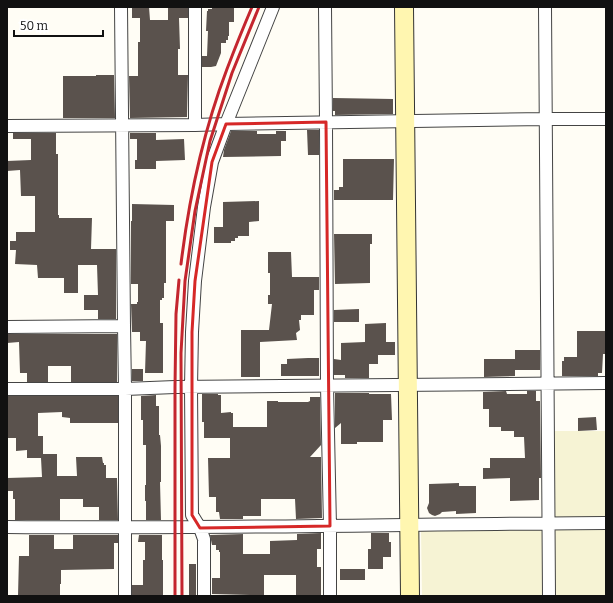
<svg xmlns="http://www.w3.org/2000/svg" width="613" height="603" font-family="Bitter,serif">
  <rect width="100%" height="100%" fill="#fffdf5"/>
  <!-- farmland -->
  <path fill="#f6f3d4" d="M553,431H606V596H422L421,530L553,529Z"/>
  <!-- building -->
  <path fill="#5a524d" d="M132,7H149L150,20H168V7H188V18H179L180,49H178V75H188L187,117L130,118L129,76H138V42H140V18H132Z
    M212,7H234V22H229V36H228V40H226V43H221V53L216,66L211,67H202V56H207L208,31H206L207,11H208V9H212Z
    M96,75H114L115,118H63V76H96Z
    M333,98L393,99V114L335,115V111H333Z
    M307,130H319V155H308Z
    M231,131H257V134H276V131H286V141H281V156L223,157L224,150Z
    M13,133H56V154H58V215H59V218H92L91,249H116V319H98V310H84V295H98L97,265H78V293H64V278H38L37,265L15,264L16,250H10V241H16V232H35V196H21L20,170L7,171V161L31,160V139H13Z
    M130,133H156V140L184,139L185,160L156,161V169H135V160H137V139H130Z
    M343,159H394L393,200H334V190H339V187H343Z
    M259,201V221L249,222V236H238V238H235V241H231V243H214V227H223V202Z
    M132,204L174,205V221H166V283H164V298H162V300H160V323H163V373H145L146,341H140V332H132L131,304H137V302H138V284H131V221H132Z
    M334,234H372V244H370V283L335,284Z
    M268,252H291L292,277H319V290H314V315H301V320H299L300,330L296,333L297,340L260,342V377H241V330H269L272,304H268V295H270V273H268Z
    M359,309V322H334V310Z
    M386,323V342H395V355H378V364H369V378H345V375H334V359L341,360V343L365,342V324Z
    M577,331H606V354H603L602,373H598V376H562V361H564V357H577Z
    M7,334H117V382H71V366H48V382H27V373H20L19,342L7,343Z
    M515,350H540V370H515V376L484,377V359H515Z
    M308,358H319V376H281V364H287V359Z
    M132,369H143V381H132Z
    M506,391L507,394H527V391H536V401H540L541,478H539V500L510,501V478L483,479V468H490V458H525L524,437H514V431H501V427H489V409H483V392Z
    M335,393H369V394H391L392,420H383V442H357V444H341V423L335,428Z
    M202,394H218V395H221V413L231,412V413H233V427H267V401H278V402H308L310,401V397H320L321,445L310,457H321L322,518L296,519L295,499H261V516H243V519H220L219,512H216V497H209L208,458H230V438H204V422H202Z
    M156,395V406H159V435H160L161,446V482H160L161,520H146V501H145V485H146V445H143V420H141V396Z
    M7,396H118V423H70V418L62,417V412L38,413V436H43V454H57V476H77L76,457H102L103,463H104V465H106V478H117L118,520H99V507H83V499H60V520H15V499H13V491H7V478L42,477L41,458H27V450L16,451V438H7Z
    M596,417L597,430L578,431V418Z
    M459,483V486H476V513L456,514V511L442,512L440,514L435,516L432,515L429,513L427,508L429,503V484Z
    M321,533V549H317V567H321V596H296V575H264V596H250V595L212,594V578H220V552H219V550H216V545H212L210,535L243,534V554H270V541L297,540V534Z
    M371,533H389V542H391V557H383V569H368V549H371Z
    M29,535H54V549H73V535H118V543H114V569L61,570V584H60V596H18L19,556H29Z
    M139,535H162V560H163V596H132V585H143V560H145V542H138Z
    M189,564H196V596H189Z
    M340,569H365V580H340Z"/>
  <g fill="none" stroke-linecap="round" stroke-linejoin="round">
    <!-- street casing -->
    <g stroke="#444" stroke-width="14">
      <path id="street" d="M121,7L124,326L125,389V596
        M195,7V125
        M325,7L326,122L327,386L330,526V596
        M545,7L549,596
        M7,126L195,125L226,124L546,119H606
        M7,327L124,326
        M7,389H125L175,387L606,383
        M7,527C207,529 406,524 606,523
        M204,596V539L200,528L192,515L191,387L192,332L195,281L204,207L212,162L226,124L273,7"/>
    </g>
    <!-- secondary casing -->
    <g stroke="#333" stroke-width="20">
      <path id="secondary" d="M404,7L410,596"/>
    </g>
    <!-- street -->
    <use href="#street" stroke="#fff" stroke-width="12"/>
    <!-- secondary -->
    <use href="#secondary" stroke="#fff6b0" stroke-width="18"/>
    <!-- rail -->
    <path stroke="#c4262e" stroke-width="3" d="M181,264C189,198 203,132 227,69C235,48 243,28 252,7
      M175,596V387L176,314L179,280
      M182,596L181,353L185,281L195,211L210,141L232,73L259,7"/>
  </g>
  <!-- marked area -->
  <path fill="none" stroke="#d62828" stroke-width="3" stroke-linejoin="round" d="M326,122L330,526L200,528L192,515V332L195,281L212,162L226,124Z"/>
  <!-- border -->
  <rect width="613" height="603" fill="none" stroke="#111111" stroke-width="16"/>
  <!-- scale -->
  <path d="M14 30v6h89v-6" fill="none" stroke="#111111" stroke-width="2"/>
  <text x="20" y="30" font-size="12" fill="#111111" stroke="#ffffff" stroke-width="3" paint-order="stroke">50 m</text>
</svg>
